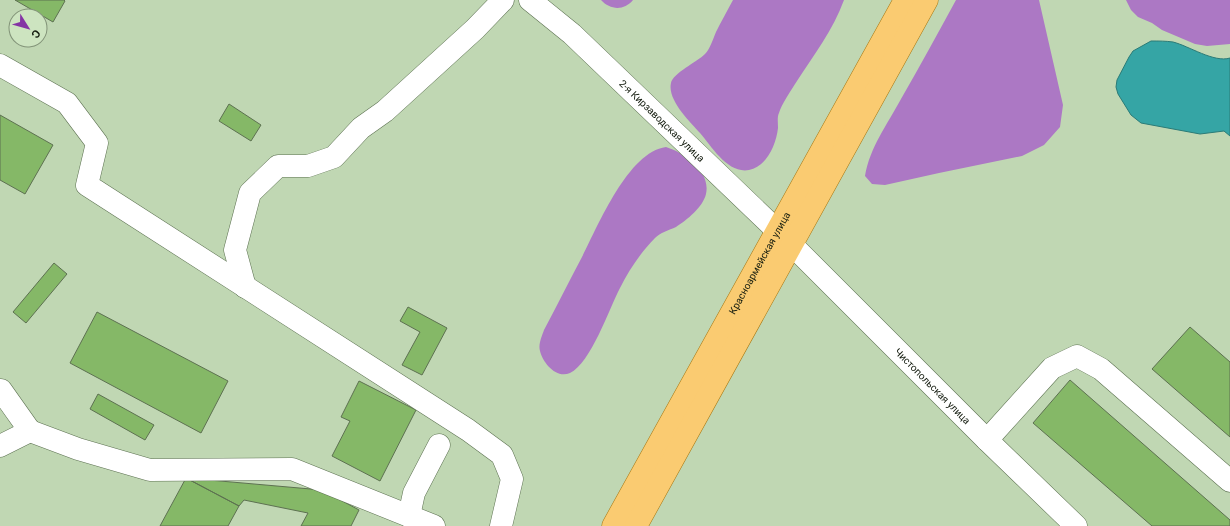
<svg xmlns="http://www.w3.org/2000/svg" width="1230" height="526" font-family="Roboto,sans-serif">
  <rect width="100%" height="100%" fill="#c0d7b3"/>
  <!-- forest -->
  <path fill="#ac78c4" d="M601,0H633C624,11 610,10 601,0Z
    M733,0H844C833,30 814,55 797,81C792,89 781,105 779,113C777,117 778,123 778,128C776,145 767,166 749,170C728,174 712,147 700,133C690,122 667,100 671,83C673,73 697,62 705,54C710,49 713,39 716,32C721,22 727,11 733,0Z
    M956,0H1039L1063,105L1060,127L1044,145L1022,156L939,173L885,185L872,184L865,176C870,147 887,125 901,99C920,66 938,33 956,0Z
    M1126,0H1230V44L1207,46L1195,44L1162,30L1152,23L1138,17L1131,10Z
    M666,147C685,153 711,171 706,194C703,207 687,220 676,227C669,230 660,233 655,238C641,252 629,270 620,288C609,309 591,363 570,373C556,379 543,363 540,351C538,344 542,336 544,330C557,306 569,281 582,257C598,226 628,152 666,147Z"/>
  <!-- water -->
  <path fill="#35a5a5" stroke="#2a7b77" d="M1151,41C1159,41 1166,41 1173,42C1189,46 1214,63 1230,58V136L1224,131L1200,134L1141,123L1131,115L1118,94L1116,87L1117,80L1129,57L1133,51Z"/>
  <!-- building -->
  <path fill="#85b867" stroke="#5d7151" d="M15,0H64L65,1L53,22Z
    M229,104L261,125L251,141L219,121Z
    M0,115L53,145L25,194L0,180Z
    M54,263L67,274L26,323L13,312Z
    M408,307L447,328L422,375L402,365L420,332L400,321Z
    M97,312L228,381L201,433L70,363Z
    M1190,327L1230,362V437L1152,369Z
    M1070,380L1230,520V526H1152L1033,423Z
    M359,381L416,410L380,481L332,456L350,421L341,417Z
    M98,394L154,425L145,440L90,409Z
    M186,478L322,490L359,510L351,526H301L308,513L244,500L239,506Z
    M186,478L239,506L228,526H160Z"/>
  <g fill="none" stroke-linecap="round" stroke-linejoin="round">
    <!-- minor casing -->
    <g stroke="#5d7252" stroke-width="23">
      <g id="minor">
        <path id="s1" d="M530,0L572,34L791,244L987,440L1076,526"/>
        <path d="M0,65L67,103L97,143L87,185L468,430L502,455L512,479L501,526"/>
        <path d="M245,287L235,250L250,193L278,166H308L334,157L361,128L385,111L475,29L503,0"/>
        <path d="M1,390L30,431"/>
        <path d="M987,440L1052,368L1077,356L1101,369L1230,481"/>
        <path d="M0,446L30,431L78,449L150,470L292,469L434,526"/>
        <path d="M409,516L414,493L439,445"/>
      </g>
    </g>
    <!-- major casing -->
    <g stroke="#a67611" stroke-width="23">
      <g id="major">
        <path id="s2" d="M613,526L905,0"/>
        <path d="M636,526L927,0"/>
      </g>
    </g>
    <!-- minor -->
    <use href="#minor" stroke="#fff" stroke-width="22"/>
    <!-- major -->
    <use href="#major" stroke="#facb71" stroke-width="22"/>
  </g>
  <g text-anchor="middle" stroke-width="3" stroke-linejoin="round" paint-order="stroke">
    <!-- street labels -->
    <g font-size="10" fill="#121a0d" stroke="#cde4c0">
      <text dy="4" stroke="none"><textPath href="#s1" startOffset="179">2-я Кирзаводская улица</textPath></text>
      <text dy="4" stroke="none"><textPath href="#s2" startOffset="301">Красноармейская улица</textPath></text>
      <text dy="4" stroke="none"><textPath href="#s1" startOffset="558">Чистопольская улица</textPath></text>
    </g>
  </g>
  <!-- north arrow -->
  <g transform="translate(28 28) rotate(127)"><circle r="19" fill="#cde4c0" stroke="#829378"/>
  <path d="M0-3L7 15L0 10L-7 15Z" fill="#8434a4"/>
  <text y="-6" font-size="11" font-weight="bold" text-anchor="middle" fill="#121a0d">С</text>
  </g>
</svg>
